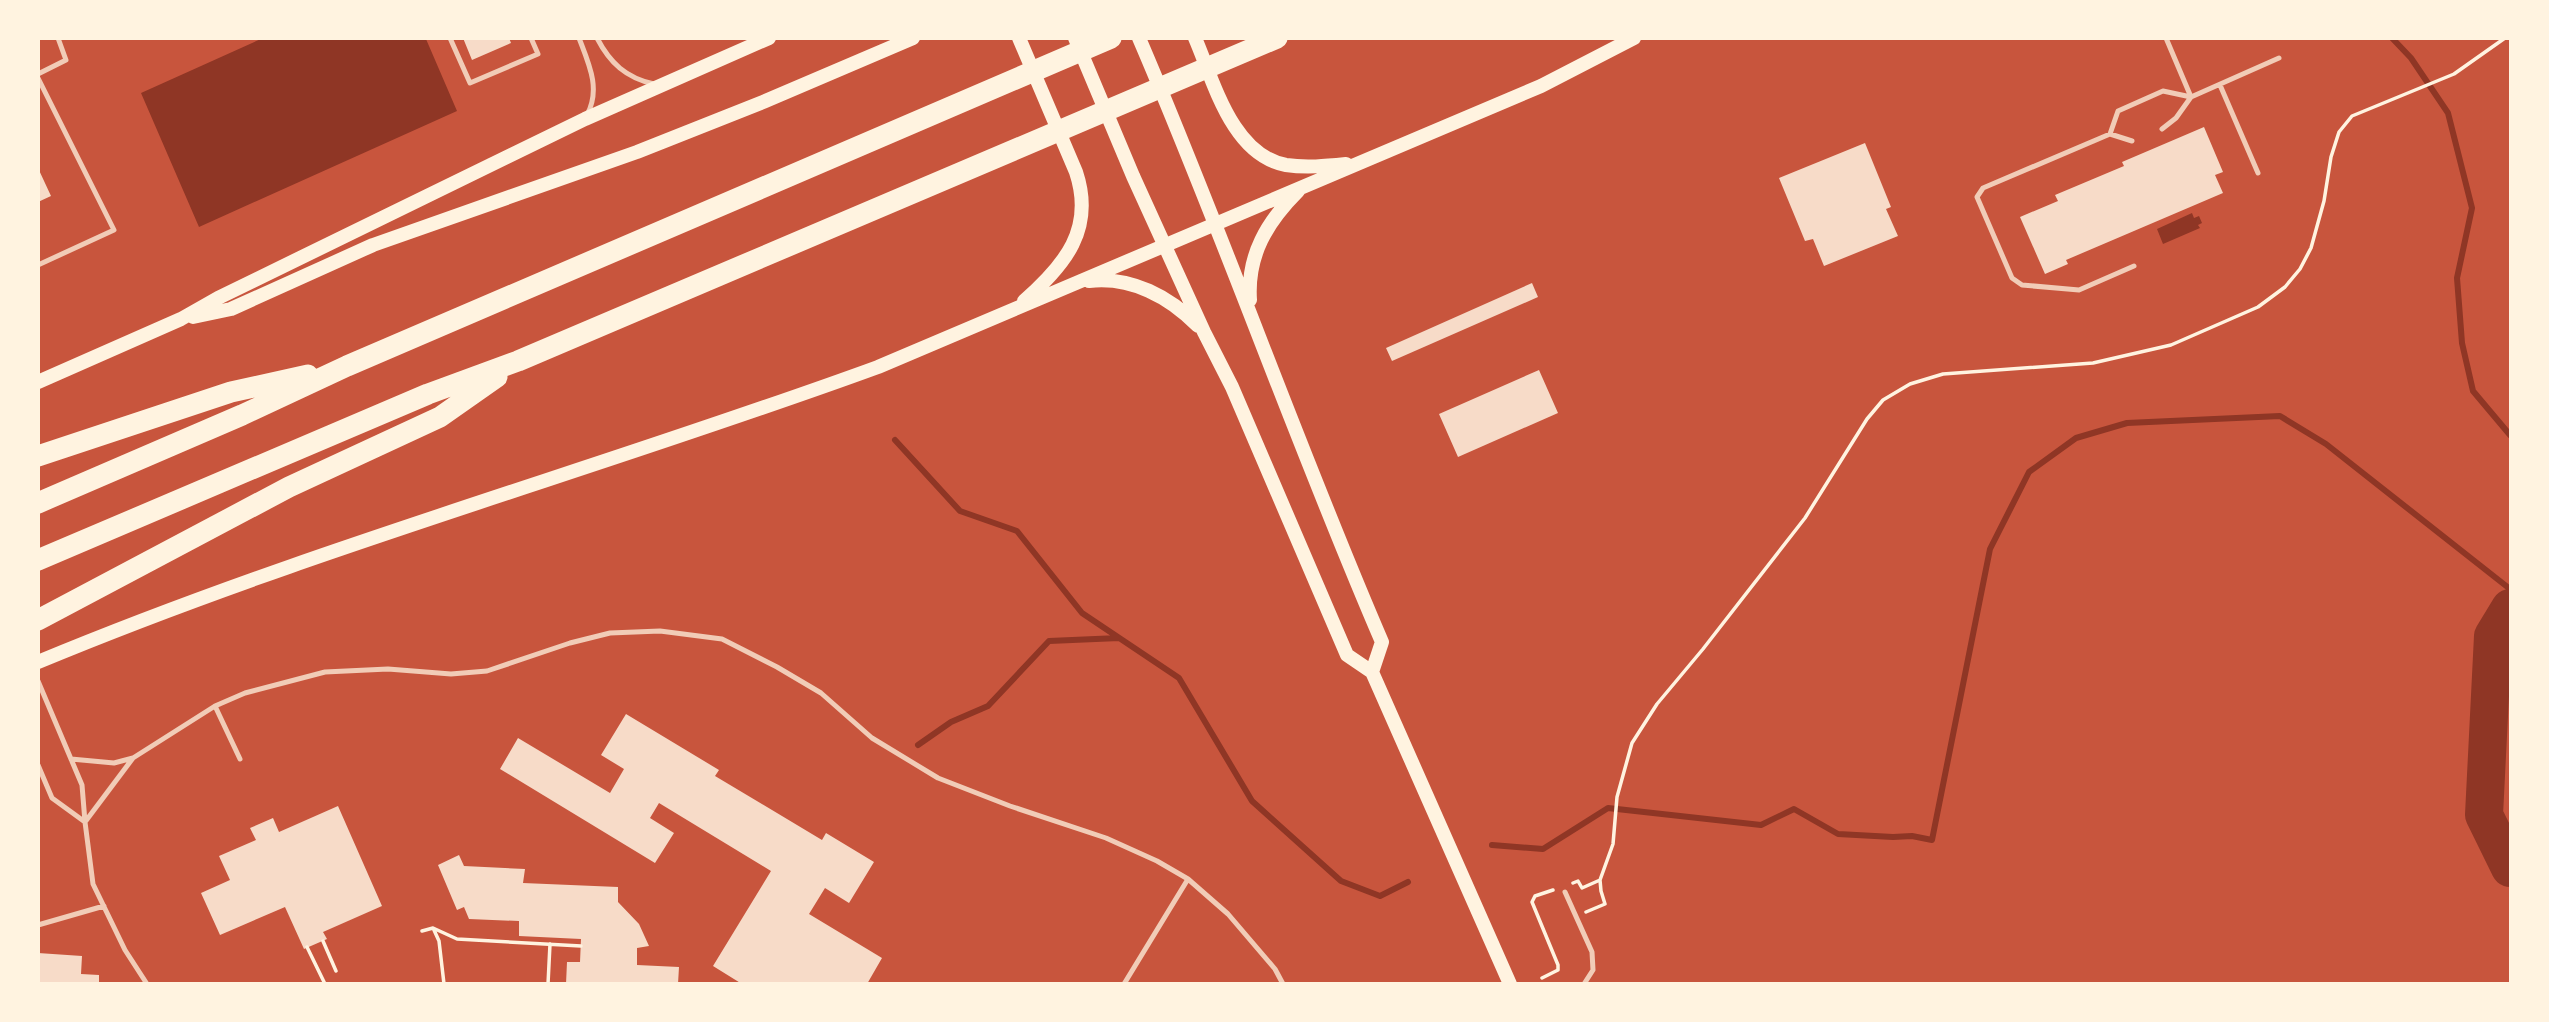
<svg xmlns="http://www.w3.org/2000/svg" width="2549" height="1022" font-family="'IBM Plex Sans',sans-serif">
  <rect width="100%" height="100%" fill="#c8553d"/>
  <!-- water -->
  <path fill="#8f3625" d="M263,38L426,39L457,111L199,227L141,93Z
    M2192,213L2194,218L2199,216L2202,223L2198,225L2200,228L2163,244L2157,229Z"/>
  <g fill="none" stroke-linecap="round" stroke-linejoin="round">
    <!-- stream -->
    <path stroke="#8f3625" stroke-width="6" d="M2392,38L2411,58L2448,113L2472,208L2457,278L2462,343L2473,391L2510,435
      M895,440L960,511L1017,531L1082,613L1179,678L1252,801L1341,881L1380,896L1408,882
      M918,745L951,722L988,706L1049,641L1119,638
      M1492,845L1543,849L1608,808L1761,825L1794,809L1838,834L1893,837L1912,836L1932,840L1990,549L2029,472L2076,438L2127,423L2280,416L2326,444L2510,589"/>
    <!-- river -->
    <path stroke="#8f3625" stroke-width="38" d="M2510,608L2493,636L2484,815L2510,868"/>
  </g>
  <!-- building -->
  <path fill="#f7dbc8" d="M463,38H509L511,43L472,60Z
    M2204,127L2223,172L2215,175L2223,193L2066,260L2068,264L2045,274L2020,217L2058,201L2055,195L2124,166L2122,162Z
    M1865,143L1891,207L1886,209L1898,236L1824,266L1813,239L1805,241L1779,178Z
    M38,168L51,196L38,202Z
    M1532,283L1538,297L1392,361L1386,348Z
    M1539,370L1558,413L1458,457L1439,414Z
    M626,714L719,770L715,776L822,840L826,833L874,862L849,903L825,888L809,914L882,958L867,984H742L713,966L771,871L659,803L650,818L674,833L655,863L500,769L518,738L610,793L624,769L601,755Z
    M338,806L382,906L323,932L327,939L304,949L285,907L220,935L201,893L230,880L219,856L256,840L250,828L273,818L279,832Z
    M459,855L464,866L525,869L523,883L618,887V902L639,924L649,946L637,948V965L679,967L678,984H566L567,962H580L581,939L519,936V921L469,919L464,907L457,910L438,865Z
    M38,953L82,956L81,974L99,975V984H38Z"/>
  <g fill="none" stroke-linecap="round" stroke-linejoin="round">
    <!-- path -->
    <path stroke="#fff3e0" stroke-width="3.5" d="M1573,883L1578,881L1582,888L1600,880
      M1586,912L1605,904L1601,891L1600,880L1613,844L1617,797L1632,743L1657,704L1703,649L1805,518L1867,419L1883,400L1910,384L1943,374L2093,363L2171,345L2258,307L2285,287L2300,269L2311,248L2324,201L2331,157L2339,132L2352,116L2454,74L2505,38
      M434,930L439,941L444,984
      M422,931L433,928L457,939L581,946
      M323,941L336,971
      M307,947L325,984
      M1542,978L1558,970V965L1532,902L1535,896L1553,890
      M548,984L550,944"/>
    <!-- service -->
    <path stroke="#f1ccb7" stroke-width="5" d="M450,38L470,83L538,54L531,38
      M579,38C589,64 601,89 587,115
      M597,38C610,63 626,78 654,84
      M38,74L66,60L58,38
      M38,78L114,230L38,265
      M2220,85L2258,173
      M2162,129L2176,118L2191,97L2166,38
      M2110,134L2132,141
      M2134,266L2079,290L2022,285L2012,278L1977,197L1983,188L2110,134L2118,111L2163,91L2191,97L2279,58
      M38,681L82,785L85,822L52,798L38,765
      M215,706L240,759
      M71,759L114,763L133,758
      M1565,892L1592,952L1593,970L1584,984
      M38,925L104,906
      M147,984L125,950L93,884L85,822L133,758L215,706L245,693L325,672L388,669L451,674L487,671L570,643L610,633L660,631L722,639L777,667L821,693L872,738L938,778L1010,806L1106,838L1157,861L1188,879L1228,914L1275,969L1283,984
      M1124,984L1188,879"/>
    <!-- secondary -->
    <path stroke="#fff3e0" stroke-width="14" d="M1019,38L1076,172C1095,229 1065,265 1024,301
      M1075,38L1133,176L1204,332L1232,387L1347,655L1372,672L1510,984
      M1139,38C1225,238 1296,443 1382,642L1372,672
      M1195,38C1214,82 1232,155 1286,165C1306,168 1326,166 1346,164
      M1089,281C1131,276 1170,297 1198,326
      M1250,300C1247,255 1267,222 1298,191
      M193,317L231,309L373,245L637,152L763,102L913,38
      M38,382L181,319L218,298L585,119L769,38
      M38,662C312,548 599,469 878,367L1541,86L1634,38"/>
    <!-- motorway -->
    <path stroke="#fff3e0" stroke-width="21" d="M38,456L231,392L308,375
      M38,503L242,415L347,366L1111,38
      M38,560L428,394L518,361L1277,38
      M38,620L289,487L440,417L497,377"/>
  </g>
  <!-- border -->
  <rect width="2549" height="1022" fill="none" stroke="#fff3e0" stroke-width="80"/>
</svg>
